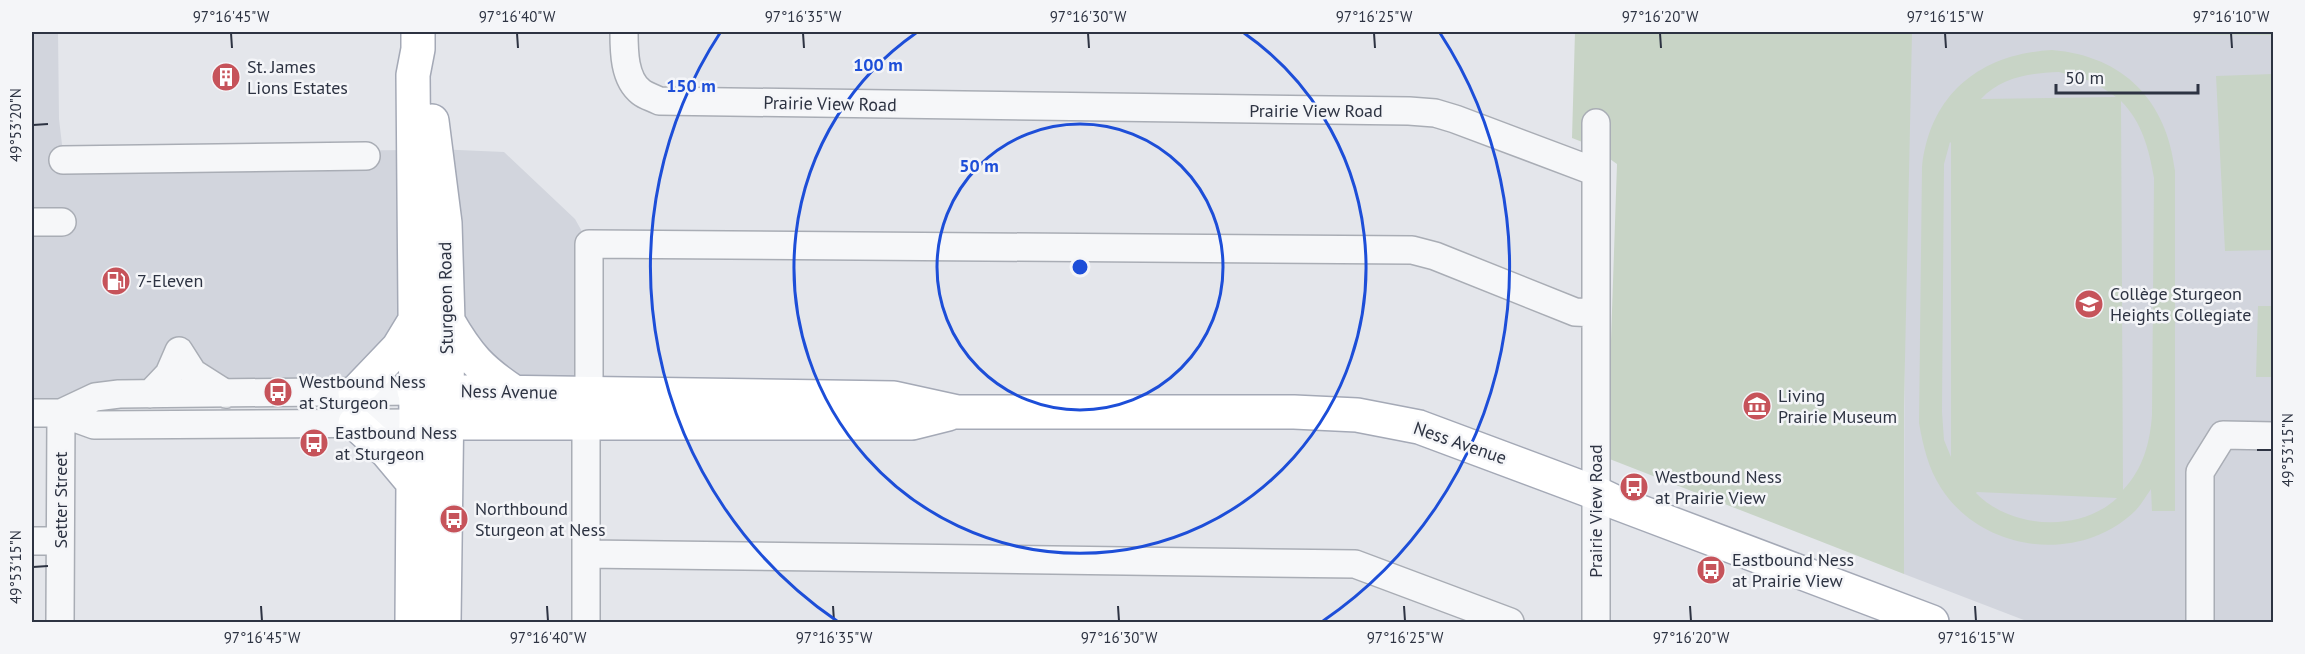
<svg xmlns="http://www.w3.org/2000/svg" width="2305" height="654" font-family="'PT Sans',sans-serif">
  <rect width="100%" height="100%" fill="#e4e6eb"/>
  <!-- built -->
  <path fill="#d2d5dd" d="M32,32H58L59,119L63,153L414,150L415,320L355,393L32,412Z
    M1905,32L2273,35V622H2029L1904,574Z
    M435,149L504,152L575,219L589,244V393L446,391Z"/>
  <!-- green -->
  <path fill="#c8d4c6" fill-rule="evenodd" d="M1575,32H2273V35L1912,33L1904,406V574L1607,458L1617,164L1590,145L1572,138Z
    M2052,50C2124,56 2167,101 2175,171V511H2152L2151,489C2146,496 2141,505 2135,511C2079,565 1982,552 1941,488C1928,468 1923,445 1919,423L1922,167C1930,94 1980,54 2052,50ZM2059,72L2094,82L2116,97L1981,99C2001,77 2031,73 2059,72ZM2121,101C2142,122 2149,149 2154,178L2152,415C2150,443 2143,469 2123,490ZM1950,142L1951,143V457L1944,440L1942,412L1944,164ZM1976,493L1977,492L2117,498C2080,533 2011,529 1976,493Z
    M2273,74V250L2225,251L2216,76Z
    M2258,306H2273V377H2256Z"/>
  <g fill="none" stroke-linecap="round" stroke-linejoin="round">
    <!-- minor casing -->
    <g stroke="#a9adb5" stroke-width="30">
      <path id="minor" d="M624,32C624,51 624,79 641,92C646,96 654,98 659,101L1409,111L1435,113L1455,119L1596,172V622
        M1596,123V172
        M63,160L366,156
        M32,222H62
        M589,393V244L1412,250L1435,256L1575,312L1596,313
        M150,394L169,374L179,351L193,373L226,394
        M32,413H61L94,425L416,423
        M61,413L95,397L119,394L414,391
        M586,424V622
        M32,541H60
        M586,554L1355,564L1510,622
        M60,622L61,413
        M2200,622V472L2223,435L2274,436"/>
    </g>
    <!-- major casing -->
    <g stroke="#a4a9b6" stroke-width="36">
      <path id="major" d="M432,121L445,223L448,321L444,622
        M448,321C468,356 481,370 514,392
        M414,391L894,398L958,412H1294L1357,415L1419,427L1596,493L1617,503L1932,622
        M355,393L398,348L415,320
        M355,423L387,452L413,483
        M425,423H912L948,414
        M412,622L413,483L416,423L413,75L418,49V32"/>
    </g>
    <!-- minor -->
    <use href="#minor" stroke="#f6f7f9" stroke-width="27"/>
    <!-- major -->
    <use href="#major" stroke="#fff" stroke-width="33"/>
  </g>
  <!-- ticks -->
  <path fill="none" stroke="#2d3342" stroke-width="2" d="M231,33L232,48M517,33L518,48M803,33L804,48M1088,33L1089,48M1374,33L1375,48M1660,33L1661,48M1945,33L1946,48M2231,33L2232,48M33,125L48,124M2257,450H2272M33,567L48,566M261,606L262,621M547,606L548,621M833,606L834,621M1118,606L1119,621M1404,606L1405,621M1690,606L1691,621M1975,606L1976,621"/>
  <!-- distance rings -->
  <g fill="none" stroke="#1d4ed8" stroke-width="3">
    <circle cx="1080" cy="267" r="143"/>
    <path d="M1244 33A286 286 0 1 1 916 33"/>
    <path d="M837 621A429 429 0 0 1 720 33M1440 33A429 429 0 0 1 1323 621"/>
  </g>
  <!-- icons -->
  <defs>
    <g id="building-disc" transform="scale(1.5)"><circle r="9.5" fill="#c6535a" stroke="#f4f5f8"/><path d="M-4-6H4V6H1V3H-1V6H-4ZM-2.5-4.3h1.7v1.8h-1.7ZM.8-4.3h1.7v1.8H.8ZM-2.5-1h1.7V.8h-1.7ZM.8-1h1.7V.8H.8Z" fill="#fff"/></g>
    <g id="fuel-disc" transform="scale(1.5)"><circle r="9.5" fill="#c6535a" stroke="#f4f5f8"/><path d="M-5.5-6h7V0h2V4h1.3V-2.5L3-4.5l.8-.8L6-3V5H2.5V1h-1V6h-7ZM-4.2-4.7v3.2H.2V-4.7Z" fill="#fff"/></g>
    <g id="school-disc" transform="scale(1.5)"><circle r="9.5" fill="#c6535a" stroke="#f4f5f8"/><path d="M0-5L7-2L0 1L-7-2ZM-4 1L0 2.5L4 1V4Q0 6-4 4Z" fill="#fff"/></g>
    <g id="bus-disc" transform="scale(1.5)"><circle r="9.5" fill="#c6535a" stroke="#f4f5f8"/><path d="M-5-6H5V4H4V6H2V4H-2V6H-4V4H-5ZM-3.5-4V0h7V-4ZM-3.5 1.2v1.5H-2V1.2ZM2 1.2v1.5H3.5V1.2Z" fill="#fff"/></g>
    <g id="museum-disc" transform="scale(1.5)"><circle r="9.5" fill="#c6535a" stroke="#f4f5f8"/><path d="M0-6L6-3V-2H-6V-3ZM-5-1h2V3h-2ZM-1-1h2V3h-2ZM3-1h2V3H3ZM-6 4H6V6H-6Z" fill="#fff"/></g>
  </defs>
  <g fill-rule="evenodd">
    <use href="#building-disc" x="226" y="77"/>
    <use href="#fuel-disc" x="116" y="281"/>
    <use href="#school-disc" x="2089" y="304"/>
    <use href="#bus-disc" x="278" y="392"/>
    <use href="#museum-disc" x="1757" y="406"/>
    <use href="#bus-disc" x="314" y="443"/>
    <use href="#bus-disc" x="1634" y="487"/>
    <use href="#bus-disc" x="454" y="519"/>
    <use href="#bus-disc" x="1711" y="570"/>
  </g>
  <g text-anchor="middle" stroke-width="5" stroke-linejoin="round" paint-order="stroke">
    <!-- poi labels -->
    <g font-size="18" fill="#2d3342" stroke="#f4f5f8" text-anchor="start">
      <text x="247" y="73">St. James<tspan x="247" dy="21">Lions Estates</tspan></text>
      <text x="137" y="287">7-Eleven</text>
      <text x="2110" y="300">Collège Sturgeon<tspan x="2110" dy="21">Heights Collegiate</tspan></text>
      <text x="299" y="388">Westbound Ness<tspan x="299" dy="21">at Sturgeon</tspan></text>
      <text x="1778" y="402">Living<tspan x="1778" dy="21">Prairie Museum</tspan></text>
      <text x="335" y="439">Eastbound Ness<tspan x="335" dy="21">at Sturgeon</tspan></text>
      <text x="1655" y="483">Westbound Ness<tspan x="1655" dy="21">at Prairie View</tspan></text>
      <text x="475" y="515">Northbound<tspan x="475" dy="21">Sturgeon at Ness</tspan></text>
      <text x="1732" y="566">Eastbound Ness<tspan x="1732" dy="21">at Prairie View</tspan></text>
    </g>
    <!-- street labels -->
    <g font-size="18" fill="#2d3342" stroke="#f4f5f8">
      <text transform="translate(830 104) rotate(1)" y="6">Prairie View Road</text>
      <text x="1316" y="117">Prairie View Road</text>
      <text transform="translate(446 298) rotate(-91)" y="6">Sturgeon Road</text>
      <text transform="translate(509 392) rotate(1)" y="6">Ness Avenue</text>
      <text transform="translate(1460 443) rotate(19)" y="6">Ness Avenue</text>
      <text transform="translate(61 500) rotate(-90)" y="6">Setter Street</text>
      <text transform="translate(1596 511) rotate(-90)" y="6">Prairie View Road</text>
    </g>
  </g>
  <circle cx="1080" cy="267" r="9" fill="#1d4ed8" stroke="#f4f5f8" stroke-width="3"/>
  <g font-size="18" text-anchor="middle" font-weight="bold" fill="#1d4ed8" stroke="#f4f5f8" stroke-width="5" stroke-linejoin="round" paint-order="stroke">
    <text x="878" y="71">100 m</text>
    <text x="691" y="92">150 m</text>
    <text x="979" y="172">50 m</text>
  </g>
  <!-- border -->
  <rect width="2305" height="654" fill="none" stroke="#f4f5f8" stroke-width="66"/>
  <!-- scale -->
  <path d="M2056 84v9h142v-9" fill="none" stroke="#2d3342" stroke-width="3"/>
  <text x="2065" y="84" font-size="18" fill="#2d3342" stroke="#f4f5f8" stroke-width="4.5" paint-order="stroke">50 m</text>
  <rect x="33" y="33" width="2239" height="588" fill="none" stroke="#2d3342" stroke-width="2"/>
  <g font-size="15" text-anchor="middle" fill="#2d3342">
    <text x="231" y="22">97°16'45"W</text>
    <text x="517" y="22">97°16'40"W</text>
    <text x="803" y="22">97°16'35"W</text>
    <text x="1088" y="22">97°16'30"W</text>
    <text x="1374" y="22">97°16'25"W</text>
    <text x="1660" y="22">97°16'20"W</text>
    <text x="1945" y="22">97°16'15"W</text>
    <text x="2231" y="22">97°16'10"W</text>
    <text transform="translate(16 125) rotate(-90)" y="5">49°53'20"N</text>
    <text transform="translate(2288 450) rotate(-90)" y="5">49°53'15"N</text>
    <text transform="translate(16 567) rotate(-90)" y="5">49°53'15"N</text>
    <text x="262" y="643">97°16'45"W</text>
    <text x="548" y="643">97°16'40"W</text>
    <text x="834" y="643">97°16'35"W</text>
    <text x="1119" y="643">97°16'30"W</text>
    <text x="1405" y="643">97°16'25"W</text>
    <text x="1691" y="643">97°16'20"W</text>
    <text x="1976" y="643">97°16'15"W</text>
  </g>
</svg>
